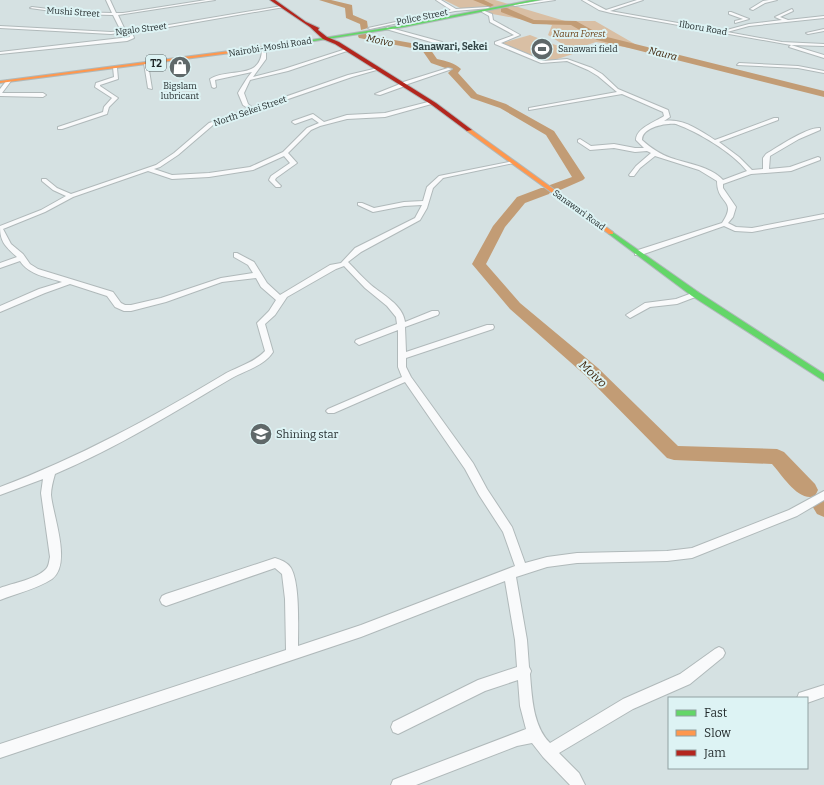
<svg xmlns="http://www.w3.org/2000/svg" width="824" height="785" font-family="Bitter,serif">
  <rect width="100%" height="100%" fill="#d5e1e2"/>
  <!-- green -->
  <path fill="#d9bfa4" d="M444,0H495L565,21H595L647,51L596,42L581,47L564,45L548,35L552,25L460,8Z
    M530,35L576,53L548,62L502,43Z"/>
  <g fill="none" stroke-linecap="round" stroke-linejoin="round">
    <!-- river -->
    <path fill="#c29c75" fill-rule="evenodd" d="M319,0H331L352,5L353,15L367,21L368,28L361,30L360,24L346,18L345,8Z
      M473,0H484L494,5L490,7Z
      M501,8H507L534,20L576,21L603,36L824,91V97L597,40L571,25L533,24L501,12Z
      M360,31H366V35L428,46L437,59C446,61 455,63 461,69L458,73L477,94L506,104L554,131L585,178L583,180L558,191H551L549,194L525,203L505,227L486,264L520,303L598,368L678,446L777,449L784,452L815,484L818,490L815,496C798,502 783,476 772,464L674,460L667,458L586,376L510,309L472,264L493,226L517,197L541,188H548L550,185L572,177L546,135L500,108L471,98L448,73L451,70L431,63L422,50L359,38L358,36Z
      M821,495L824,497V517L817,514L811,504L814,498Z"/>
    <!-- street casing -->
    <g stroke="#b0b9ba" stroke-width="2">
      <path id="street" d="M106,0H110L116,13H123L206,0H215L118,15L125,30L163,26L282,6L284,7L163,28L132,32L134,38L127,41L0,54V52L130,37L128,32L111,34L0,28V26L111,32L121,31L113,15L73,14L30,8L32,7L73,12L112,13Z
        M436,0H441L456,9L488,7L490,8L455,11L370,29L368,28L451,10Z
        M544,0H555L515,6L513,5Z
        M582,0H587L606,10L637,0H643L610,11L723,31L749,24L782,20L775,17L792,9L793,11L780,17L788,20L824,16V18L749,26L727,32L782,42L824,44V46L791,45L824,55V58L789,47L791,45L611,13L599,10Z
        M769,0H777L765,3L753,10L750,9L763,1Z
        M482,10L492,14L493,20L520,35L501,43L544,61L567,59L592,68L602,74L618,89L668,110L670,117L664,121C683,118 699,130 715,140L774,118H778V120L719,142L739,157L752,170L763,169V158L766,154C778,147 807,127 820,128V130L799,139L770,156L769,169L790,167L818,157L820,158V160L791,171L751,174L723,184V188L736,207L733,217L728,223L736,227L752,228L824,214V218L752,232L735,231L724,226L641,255H635V251L722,223C738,199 717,205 717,181L699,170L655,156L640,168L634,176H630L629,175L636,166L651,153L647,151L635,152L614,148L590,150L578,142V140L580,139L591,146L614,144L635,148H644L636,140C636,128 655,122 664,116L663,112L622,94L529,110V108L617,92L598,76L588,70L567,61L541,63L495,44V42L514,35L490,22L489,16L482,12ZM676,124C698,132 732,152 747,171L723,180C710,166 688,164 671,158C660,154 651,148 642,140C642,127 666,123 676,124Z
        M729,12H731L749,19L735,23V21L743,19L729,14Z
        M387,27L442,42V43L438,44L386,29Z
        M824,29V31L808,34L806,33Z
        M264,47L266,48V59L253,77L284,69L346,49L350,50L288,71L250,80L244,93L248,104L253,108L348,75L378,68L380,69L352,77L213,125L178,155L160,167L154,169L172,175L209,173L250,167L283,152L307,128L319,123L312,118L295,124L292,122L293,121L313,114L324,122L347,115L385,113L432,101L435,103L385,117L347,119L320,126L311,130L288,153L297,163L276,178L275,180L281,186L280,187H276L269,180L271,176L290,163L284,156L253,170L209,177L172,179L148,171L73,197L45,212L3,229L11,244L23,254L30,264L38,269L113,292L121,303L125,305H131L161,298L221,278L253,273L248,265L234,257V253H237L254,262L267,283L280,295L330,265L341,263L355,248L415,218L422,205L404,206L373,212L358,205V203H362L374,208L404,202L423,201L427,187L439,176L514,161V163L443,178L433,188L427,208L420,220L361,252L348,262C356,270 363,278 371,285C383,295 403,305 405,322L432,311H438L439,313L438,315L405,327L406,352L487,325H493L494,327L493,329L406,358V367L411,377L473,463L487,489L512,527L525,563L547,557L577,553L667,551L692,548L789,510L824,491V500L797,516L692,558L667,561L577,563L547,567L516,577L527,640L529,667L531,671L530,674C532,698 533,726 550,743L623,699L680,674L715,649L719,647L723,649L725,653L723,657L690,684L633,709L559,753L579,773L585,785H570L543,757L532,743L517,746L416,785H391L393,780L398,778L526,729L520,706L518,680L485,691L398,734L393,732L391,727L393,722L478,680L517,667L515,640L505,581L361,637L0,758V744L286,650L285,599L282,574L275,568L166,606L162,604L160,600L162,596L166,594L275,558C281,560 287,562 291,568C300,584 298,626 298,646L361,625L515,566L503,532L479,495L465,469L405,382L334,413H328L326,411L328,409L402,377L398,367V330L359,345L355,342L356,340L397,324L396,317L387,306L365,288L344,266L336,269L287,297L275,315L265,324L273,352C264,366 246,370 232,378C174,412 117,448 55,474C53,481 51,488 51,495C53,516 72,564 52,579C37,589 17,593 0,600V588C13,583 37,579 46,569C49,566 49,561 50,557L41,493L43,479L0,495V487C78,458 151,418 223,375C236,367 254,363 265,351L257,323L269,311L276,300L261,287L256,278L222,282L166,302L131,311H124L115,307L107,296L70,284L45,293L0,312V306L39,289L62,282C47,277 29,275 20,261L0,268V263L17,257C5,246 0,242 0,226L41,210L66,196L53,190L42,181V179H46L57,188L71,194L156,165L174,153L209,123L249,109L243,105L238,93C243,85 246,79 252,72L215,80L216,87L214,88L212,87L210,79C230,67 262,81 262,48Z
        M144,63L148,64L152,89L148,88Z
        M739,63L798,66L824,71V73L798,68L737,65Z
        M113,67L117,68L118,79L100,85V86L118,98L109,107L107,114L62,129H58V127L103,112L104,107L112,98L95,87L96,83L114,77Z
        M448,68L452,69L405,85V86L380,95L375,94L400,84V83Z
        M7,80L11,81L2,93H43L46,95L43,97L0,96V89Z
        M695,292H698L699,294L698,296L677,304L650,307L630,318L626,315L645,303L676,299Z
        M824,685V697L807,703V698H797L799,693Z"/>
    </g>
    <!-- fast casing -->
    <g stroke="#b0b9ba" stroke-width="2">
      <path id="fast" d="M532,0H540L404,27L276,47L274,46L404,25Z
        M611,231L698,292L824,374V381L692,296L609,234V232Z"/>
    </g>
    <!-- slow casing -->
    <g stroke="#b0b9ba" stroke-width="2">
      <path id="slow" d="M276,45L278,47L0,83V81Z
        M469,128L613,232V234H609L467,131L466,130Z"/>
    </g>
    <!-- jam casing -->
    <g stroke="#b0b9ba" stroke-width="2">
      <path id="jam" d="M270,0H275L306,22L319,28L318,30L327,37L339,42L436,103L472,130L467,131L432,105L335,44L323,39L310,27Z"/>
    </g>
    <!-- street -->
    <use href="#street" fill="#f9fafb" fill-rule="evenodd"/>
    <!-- fast -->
    <use href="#fast" fill="#63d668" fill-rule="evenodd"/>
    <!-- slow -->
    <use href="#slow" fill="#ff974d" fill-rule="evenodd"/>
    <!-- jam -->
    <use href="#jam" fill="#b3261e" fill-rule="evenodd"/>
  </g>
  <!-- icons -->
  <defs>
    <g id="stadium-disc" transform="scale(1.15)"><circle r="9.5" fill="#5f6869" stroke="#ddf3f4"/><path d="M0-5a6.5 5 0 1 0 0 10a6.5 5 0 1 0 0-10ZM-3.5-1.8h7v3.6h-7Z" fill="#fff"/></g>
    <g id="shop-disc" transform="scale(1.15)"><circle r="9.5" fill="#5f6869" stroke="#ddf3f4"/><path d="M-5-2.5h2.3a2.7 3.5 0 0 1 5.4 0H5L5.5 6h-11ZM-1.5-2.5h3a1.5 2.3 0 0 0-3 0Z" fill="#fff"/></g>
    <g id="school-disc" transform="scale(1.15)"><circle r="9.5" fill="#5f6869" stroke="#ddf3f4"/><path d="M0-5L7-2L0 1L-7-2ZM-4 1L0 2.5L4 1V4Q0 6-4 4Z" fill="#fff"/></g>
  </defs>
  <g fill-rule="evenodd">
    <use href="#stadium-disc" x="542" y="49"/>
    <use href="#shop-disc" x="180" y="67"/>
    <use href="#school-disc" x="261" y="434"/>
  </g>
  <g text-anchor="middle" stroke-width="4" stroke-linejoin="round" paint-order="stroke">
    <!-- far-street labels -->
    <g font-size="9" fill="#1f2728" stroke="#ddf3f4">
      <text transform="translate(73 12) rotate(4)" y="3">Mushi Street</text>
      <text transform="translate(422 17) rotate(-11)" y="3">Police Street</text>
      <text transform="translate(703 28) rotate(10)" y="3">Ilboru Road</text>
      <text transform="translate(141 29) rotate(-7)" y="3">Ngalo Street</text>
      <text transform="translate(270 47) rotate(-9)" y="3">Nairobi-Moshi Road</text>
      <text transform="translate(250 111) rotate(-19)" y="3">North Sekei Street</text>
      <text transform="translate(579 210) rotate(36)" y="3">Sanawari Road</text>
    </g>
    <!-- far-park labels -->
    <g font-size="9" font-style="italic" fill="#6d431a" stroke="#ddf3f4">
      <text x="579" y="37">Naura Forest</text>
    </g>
    <!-- far-poi labels -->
    <g font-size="9" fill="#1f2728" stroke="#ddf3f4" text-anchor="start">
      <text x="558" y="52">Sanawari field</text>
      <text x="180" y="89" text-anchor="middle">Bigslam<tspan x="180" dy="10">lubricant</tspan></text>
    </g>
    <!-- far-water labels -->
    <g font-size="10" font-style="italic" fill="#3e250c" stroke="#ddf3f4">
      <text transform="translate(380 40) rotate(12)" y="4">Moivo</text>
      <text transform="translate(663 53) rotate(14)" y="4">Naura</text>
    </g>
    <!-- far-neighbourhood labels -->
    <g font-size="10" font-weight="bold" fill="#334546" stroke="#ddf3f4">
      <text x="450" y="50">Sanawari, Sekei</text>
    </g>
    <!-- shield labels -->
    <rect fill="#ddf3f4" stroke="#586465" stroke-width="1" x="146" y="55" width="20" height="16" rx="3"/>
    <g font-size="10" font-weight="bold" fill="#1f2728">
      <text x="156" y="67">T2</text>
    </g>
    <!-- poi labels -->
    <g font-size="11" fill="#1f2728" stroke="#ddf3f4" text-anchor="start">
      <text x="276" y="438">Shining star</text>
    </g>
    <!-- water labels -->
    <g font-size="12" font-style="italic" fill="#3e250c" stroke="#ddf3f4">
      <text transform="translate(593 374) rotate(43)" y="4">Moivo</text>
    </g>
  </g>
  <!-- legend -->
  <rect x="668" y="697" width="140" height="72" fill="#ddf3f4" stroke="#91a1a2"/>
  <rect x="676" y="710" width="20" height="6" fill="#63d668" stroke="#91a1a2"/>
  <text x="704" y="717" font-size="12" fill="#1f2728">Fast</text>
  <rect x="676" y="730" width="20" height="6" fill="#ff974d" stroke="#91a1a2"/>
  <text x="704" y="737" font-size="12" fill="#1f2728">Slow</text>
  <rect x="676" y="750" width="20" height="6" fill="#b3261e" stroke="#91a1a2"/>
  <text x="704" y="757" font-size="12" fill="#1f2728">Jam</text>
</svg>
